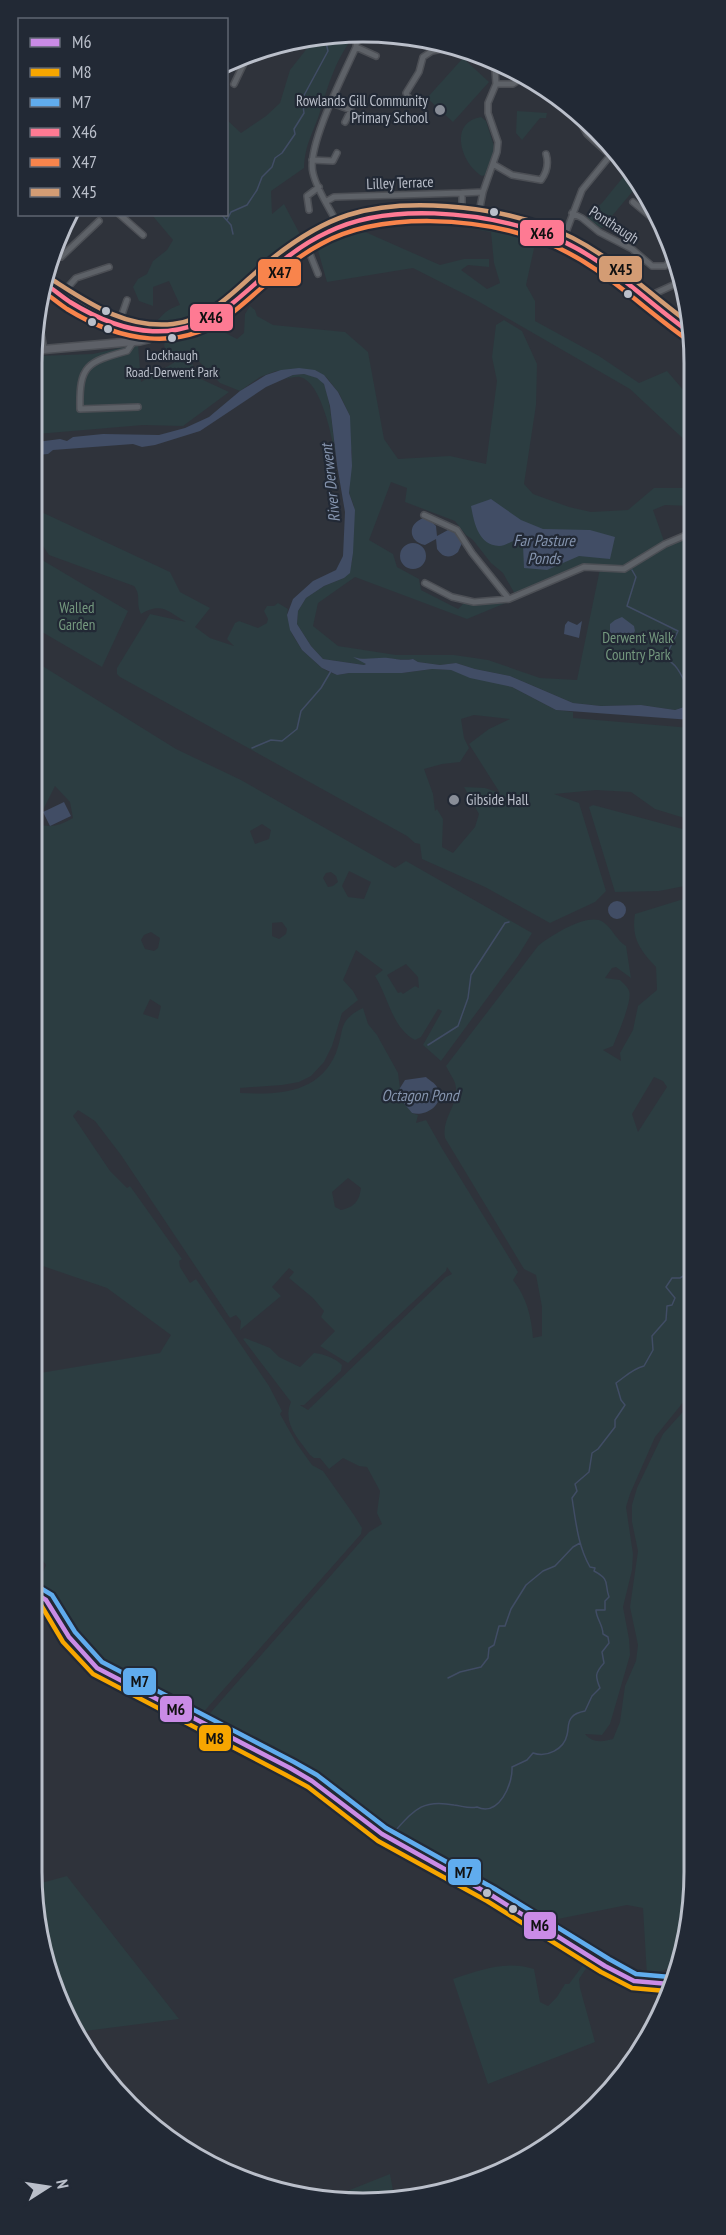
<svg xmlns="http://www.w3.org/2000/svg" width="726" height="2235" font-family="'PT Sans Narrow',sans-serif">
  <rect width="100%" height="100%" fill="#2f333b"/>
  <!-- green -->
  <path fill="#2c3d41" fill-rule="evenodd" d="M312,38H350V41C333,66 328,87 319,115C312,135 305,145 304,168L271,191L272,214L284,204L303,240C294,246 284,251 276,257C238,289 207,332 151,326C164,316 162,311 180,305L169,281L153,287V306L139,301L133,287L138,279L147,274L153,261L167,250L173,240L152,215L226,214L227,120L241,133L266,116L280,103L290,70L312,42Z
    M463,58L489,82L453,122L427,98Z
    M517,111L547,113L546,118H540L522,140L516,133Z
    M481,117L486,121L495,149L485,175L482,176C461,164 448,122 481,117Z
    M628,171L638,185L601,229L593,225L586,218L602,203Z
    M473,220L535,235L566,248L563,252L535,244L526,285L535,301V321L599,356L639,383L667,371L691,399V446L630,389L476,300L413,268L327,282L317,247L347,231H363L440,265L464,259H489V267L468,265L461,270L487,289L500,283L494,263L491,232L468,228Z
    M250,306L255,310L257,316L273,325L345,332L368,352L384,439L398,459L450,456L486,464L497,381L492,357L496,325L504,320L522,331L537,364L536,405L524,484L533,494L569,507L591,512L628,510L654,488H691V506L665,505L653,510L665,544L691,533V710L684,707L675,710L641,705L601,706L573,703L510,676L475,669L456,663L440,665L418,662L413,659C404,661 397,659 387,658C376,658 367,661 356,658L366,663L364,665L323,659L311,646L297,624L298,611L306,598L324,586L344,578L352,562L354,506L349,493L352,452L349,441L350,416L339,393L327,378L315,370L276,371L260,377L240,391L220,383L188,350L167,356L164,345L166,340L212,326L237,339L244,333L245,314ZM391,482L407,488L405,502L455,521L466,535L473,540L491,563L503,573L516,596L584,567L600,569L577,680L540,678L488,660L454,655H396L338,646L313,626L318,603L355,577L467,619L508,602L509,599L463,604L458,609L421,590L419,579L397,567L393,554L369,540Z
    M676,309L690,315L692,329L672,314Z
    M138,344L141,382L187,355L201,379L229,392L183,426L143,425L37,434L38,356L93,354Z
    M304,374C310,375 317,377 322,381C330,390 334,443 336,458C332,439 322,382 300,377C297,376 290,378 286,379L293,375Z
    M37,510L170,572L180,592L210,608L195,627L210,638L234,646L227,639L235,623L239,621L258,628L267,623L268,619L264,611L267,606H274L278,603L288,609L287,615L292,634L302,650L322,668L329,672L337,675L349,673H402L432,669L451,670L512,687L556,710L573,712V718L691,728V820L655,809L631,792L596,790L554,794L579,803L606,891L595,902L550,923L485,887L422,859L420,844L415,843L407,836L120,677L117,674V668L150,614L186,622C167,611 162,602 141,614C135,602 142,597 134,586L49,555L43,546L37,544ZM474,715L510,719L489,729L469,744L500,793L485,788L464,787L479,814L475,827L453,853L442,847L443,819L437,809L435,811L433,794L424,769L442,764L460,762L469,748L464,738L461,719Z
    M37,557L128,611L102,667L37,629Z
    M36,662L176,749L241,780L395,868L406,861L532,933L518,956L441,1061L423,1045L442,1011L438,1009L421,1037L415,1040C392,1028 388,996 375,976L383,970L356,950L343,980L353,991L358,1000L342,1013L332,1046L324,1062L311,1076L299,1082L282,1085L240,1088V1093C277,1095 319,1094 336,1053C345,1029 337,1021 363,1008L368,1024L377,1035L398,1073L400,1088L397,1100L405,1103L412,1113L418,1115L416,1123L426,1120L443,1150L518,1272L513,1280C527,1298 531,1316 533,1338L542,1336V1307L536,1275L524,1269L445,1138C441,1117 461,1103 455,1083C453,1078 449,1072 446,1066L538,946C551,936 587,912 603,922C613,929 616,940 626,946L631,978L616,967L612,968L605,978L620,980C623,983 628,987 629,991C633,1000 617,1036 613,1046L603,1050L621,1061L620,1053L633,1030L638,1006L657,990L656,967C640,950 631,938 635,914L690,897L689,1395L655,1437L630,1494L626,1507L633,1554L632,1570L623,1607L629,1639L630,1655L610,1724L602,1735L585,1734C592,1743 602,1742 613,1739L620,1722L625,1686L636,1661L638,1645L630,1607L638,1551L632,1522V1505L637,1488L663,1434L689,1405L688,1937L676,1966L647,1976L643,1908L627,1905L553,1920L550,1926L517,1905L506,1901L384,1826L314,1777L205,1719L369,1532L382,1524L377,1513L380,1491L367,1467L359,1466L343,1458L329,1469L320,1458H314L310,1455C298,1438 282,1423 291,1402L243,1339L245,1338L270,1348L279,1357L300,1367L314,1353C324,1354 335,1358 342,1365L341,1371L304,1405H300L308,1410L446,1277L452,1274L447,1267L446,1271L348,1363L320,1346L335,1331L321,1317L324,1311L313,1298L289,1278L294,1272L289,1268L272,1287L281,1296L240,1330L241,1321L236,1315L230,1318L121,1155L95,1121L78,1110L73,1116L110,1171L127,1188L130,1186L182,1259L179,1261L180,1267L190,1283L196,1279L269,1386L282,1411L280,1414L297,1444L312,1465L323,1471L354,1515L362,1528L361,1534L200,1716L94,1659L70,1631L51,1599L33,1587V1577H41L46,1565L33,1546L34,1374L160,1353L171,1335L107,1288L34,1263ZM55,786L70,802L73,818C59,826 52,828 36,824ZM262,824L271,830L269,839L255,844L250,831ZM349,871L371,882L364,899L348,897L342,886ZM331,872L336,876L338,882L333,886L328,887L323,878L326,873ZM282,922L287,929L286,934L279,939L272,936V923ZM151,932L160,938L158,948L154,951L145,949L141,940L144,935ZM406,964L418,977L419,988L415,986L403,994L401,992L398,993L387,975ZM150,999L161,1006L158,1019L143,1014ZM654,1077L663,1081L667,1087L638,1132L632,1114ZM348,1178L361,1188C359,1202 354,1207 341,1210L335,1207L332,1192Z
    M593,805L690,831V885L659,891L615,892L589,807Z
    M67,1876L73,1884L179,2019L77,2032L57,1999L34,1885Z
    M586,1961L589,1964L579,1979L580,1988L595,2042L488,2084L453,1979C480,1970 506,1960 534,1969L540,2002L548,2006L557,1997L565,1984H569Z
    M390,2174L394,2196L322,2201Z"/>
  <!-- water -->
  <path fill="#414d65" d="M299,368L315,370L324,375L338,392L350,416L352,466L349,493L355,510L353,553L350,573L344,578L324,586L306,598L298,611L297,624L311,646L323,659L364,665L366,664L353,657C365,661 376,657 388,658C397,659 404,661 413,659L418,662L440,665L456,663L475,669L510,676L573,703L601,706L641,705L675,710L684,707L691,710V720L556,710L512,687L470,678L451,670L432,669L402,673H349L337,675L322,668L302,650L290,630L287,615L293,599L313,581L336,570L343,556L345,512L337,465L330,406L324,384L317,378L304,374L293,375L266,387L200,431L155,445L142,447L133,444L53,450L48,454L37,455V442L60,439L67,441L73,437L103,434L159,435L185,428L209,417L240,391L266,375L281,370Z
    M491,499L521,520L543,529L590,530L615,537L610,559L579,556L547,570L524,568L523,545L518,539C512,541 505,546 499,546C478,545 474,522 471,506Z
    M424,518L429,519L436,526L437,536L448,530L457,534L462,543L458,552C450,559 443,558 437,549L436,539L425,545C408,542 407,523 424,518Z
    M400 556a13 13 0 1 1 26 0a13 13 0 1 1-26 0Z
    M622,617L634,626L635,631L632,635L619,633L613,635L610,632V624L615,620Z
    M568,621L577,625L582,621L579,638L564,634L565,625Z
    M64,802L71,816L50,826L43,812Z
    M608 910a9 9 0 1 1 18 0a9 9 0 1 1-18 0Z
    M426,1077C429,1080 435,1083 437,1087C446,1104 426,1117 412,1113L402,1101L399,1103L397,1100L400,1088L405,1080Z"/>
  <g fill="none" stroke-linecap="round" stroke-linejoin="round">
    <!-- stream -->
    <path stroke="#414d65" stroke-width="1.5" d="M221,214L231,225L233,234
      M227,220L231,212L247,205L257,190L262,177L272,167L275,158L282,153L295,134L294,129L304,113L302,99L328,51L325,38
      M632,570L636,577L627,606L678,631L666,656L667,660C679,665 682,679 689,689L688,694L691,697
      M252,748L271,740L282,741L297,729L301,711L321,688L331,671
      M428,1045L458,1026L468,998L471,975L505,923L509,922
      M690,1267V1263
      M448,1678L460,1672L481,1667L488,1658L489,1648L494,1645L499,1626H505L511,1609L526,1585L543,1571L555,1566L573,1547L580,1543
      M395,1831C415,1809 423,1799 454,1805C463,1806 468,1809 477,1807C499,1817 513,1784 512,1767L527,1760L533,1753C547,1758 564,1749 567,1735C569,1728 567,1722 572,1717C575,1713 580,1712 585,1711L592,1696L600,1688C595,1676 595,1673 604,1663L602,1652L609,1643L608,1637L603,1634C603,1625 596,1618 596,1610H605V1601L609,1597C604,1583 611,1580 594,1571L595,1568L590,1567C578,1546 576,1523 572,1498L577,1491L575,1484L589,1472L592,1453L598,1449L615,1427V1420L625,1405L621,1400L616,1383C625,1377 632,1369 644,1366L653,1350L652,1336L666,1320L667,1306L672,1305L675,1298L666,1287L672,1278H680L690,1272"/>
    <!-- minor casing -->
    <g stroke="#4c4f55" stroke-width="8">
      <path id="minor" d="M356,47L376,56
        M490,61L495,70L496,84H513L519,80
        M234,84L246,59
        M540,92L544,88
        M409,99L406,93L419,72L423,57L432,51L453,47
        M332,103L351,110L345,122
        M565,104L579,120L587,134L610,155
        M312,160L333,161L337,153
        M493,164L512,175L541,180C547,172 549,164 546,154
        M462,193L483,192
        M327,201L334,197L462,193V205
        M633,202L663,227
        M309,210L307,196L319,187
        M572,213L582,218L599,232L632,249L652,266H665L673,259
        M119,214L143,235
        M478,217L483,192L497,152L498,142L488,113V103L496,84
        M339,227C331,210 317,191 313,173C306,147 344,74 356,47L357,38
        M563,240L582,190L614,151
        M306,244L318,274
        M56,254L61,257L99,221
        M61,295L76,278L109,267
        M645,298L680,282
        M38,316L44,349
        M119,323L127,300
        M133,342L127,351C87,362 79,365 80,409L138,407
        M424,515L457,530L472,553L509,599
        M425,583L452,597L474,602L509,599L584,567L624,569L665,544L691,533"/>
    </g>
    <!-- tertiary casing -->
    <g stroke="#4c4f55" stroke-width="9">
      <path id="tertiary" d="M33,1592L46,1600L69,1637L97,1668L290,1768L312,1781L382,1834L491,1895L605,1966L634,1981L669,1984"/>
    </g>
    <!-- secondary casing -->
    <g stroke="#4c4f55" stroke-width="10">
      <path id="secondary" d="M38,350L140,341L148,339L157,332"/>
    </g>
    <!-- primary casing -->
    <g stroke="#4c5057" stroke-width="11">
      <path id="primary" d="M44,283C54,289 63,298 74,304C103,322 152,339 187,329C225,318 248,286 278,263C298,247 333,226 358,220C413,206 512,217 563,241C612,262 648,305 692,334"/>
    </g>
    <!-- minor -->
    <use href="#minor" stroke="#5e6268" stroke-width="5"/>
    <!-- tertiary -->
    <use href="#tertiary" stroke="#5e6268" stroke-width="6"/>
    <!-- secondary -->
    <use href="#secondary" stroke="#5d6067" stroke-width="7"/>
    <!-- primary -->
    <use href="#primary" stroke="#60646a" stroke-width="8"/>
    <!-- bus-1 casing -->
    <g stroke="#222935" stroke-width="9">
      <path id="bus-1" d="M33,1592L46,1600L69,1637L97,1668L290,1768L312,1781L382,1834L491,1895L605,1966L634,1981L669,1984"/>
    </g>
    <!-- bus-2 casing -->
    <g stroke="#222935" stroke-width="9">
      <path id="bus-2" d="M33,1601L41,1605L63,1642L93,1674L286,1775L308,1787L378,1841L487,1901L601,1972L632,1988L666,1991"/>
    </g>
    <!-- bus-3 casing -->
    <g stroke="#222935" stroke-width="9">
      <path id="bus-3" d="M37,1586L52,1595L75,1632L102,1662L294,1762L317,1775L386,1828L495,1889L609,1959L636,1974L670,1977"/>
    </g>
    <!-- bus-4 casing -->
    <g stroke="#222935" stroke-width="9">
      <path id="bus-4" d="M44,283C53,289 61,296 70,302C125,336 181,346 234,302C264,277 291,249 328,232C388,202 480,212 542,233C600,252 642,299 692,334"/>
    </g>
    <!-- bus-5 casing -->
    <g stroke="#222935" stroke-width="9">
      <path id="bus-5" d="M41,290C50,296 58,303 67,309C119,341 180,354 232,313C262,289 287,262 321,244C381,211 479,217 542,241C599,262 639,306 688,340"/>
    </g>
    <!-- bus-6 casing -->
    <g stroke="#222935" stroke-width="9">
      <path id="bus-6" d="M48,277C86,301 123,329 173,324C210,320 236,289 263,266C288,245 317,225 348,215C405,197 490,206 545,226C603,246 643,290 692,325"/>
    </g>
    <!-- bus-1 -->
    <use href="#bus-1" stroke="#ca8be6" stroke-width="4.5"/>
    <!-- bus-2 -->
    <use href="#bus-2" stroke="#f7a600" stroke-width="4.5"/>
    <!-- bus-3 -->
    <use href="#bus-3" stroke="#60acee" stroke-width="4.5"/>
    <!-- bus-4 -->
    <use href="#bus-4" stroke="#fe7a93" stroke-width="4.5"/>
    <!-- bus-5 -->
    <use href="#bus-5" stroke="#f8844c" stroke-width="4.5"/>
    <!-- bus-6 -->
    <use href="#bus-6" stroke="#d39c74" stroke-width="4.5"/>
  </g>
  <!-- markers -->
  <g fill="#898e98" stroke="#222935" stroke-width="2">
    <circle cx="440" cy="110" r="6"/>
    <circle cx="454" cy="800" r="6"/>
  </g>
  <g fill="#babfca" stroke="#222935" stroke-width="2">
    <circle cx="494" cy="212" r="5"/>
    <circle cx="628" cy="294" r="5"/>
    <circle cx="106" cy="311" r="5"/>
    <circle cx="92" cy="322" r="5"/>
    <circle cx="108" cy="329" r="5"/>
    <circle cx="172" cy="338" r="5"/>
    <circle cx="487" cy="1893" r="5"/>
    <circle cx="513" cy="1909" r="5"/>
  </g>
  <g text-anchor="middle" stroke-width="4.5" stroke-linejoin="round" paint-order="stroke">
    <!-- bus labels -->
    <g font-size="14" fill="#babfca" stroke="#222935">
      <text x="172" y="360">Lockhaugh<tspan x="172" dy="17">Road-Derwent Park</tspan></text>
    </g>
    <!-- poi labels -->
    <g font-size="15" fill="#babfca" stroke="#222935" text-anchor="end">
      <text x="428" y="106">Rowlands Gill Community<tspan x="428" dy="17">Primary School</tspan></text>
      <text x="466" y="805" text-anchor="start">Gibside Hall</text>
    </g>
    <!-- street labels -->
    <g font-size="15" fill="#babfca" stroke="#222935">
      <text transform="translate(400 183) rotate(-2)" y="5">Lilley Terrace</text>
      <text transform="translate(614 225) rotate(33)" y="5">Ponthaugh</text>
    </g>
    <!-- park labels -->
    <g font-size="15" fill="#74987e" stroke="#222935">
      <text x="77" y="613">Walled<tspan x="77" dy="17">Garden</tspan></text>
      <text x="638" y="643">Derwent Walk<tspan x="638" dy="17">Country Park</tspan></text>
    </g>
    <!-- water labels -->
    <g font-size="16" font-style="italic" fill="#8594ae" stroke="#222935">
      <text transform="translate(330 483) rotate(-96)" y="6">River Derwent</text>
      <text x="544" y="546">Far Pasture<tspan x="544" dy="18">Ponds</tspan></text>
      <text x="420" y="1101">Octagon Pond</text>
    </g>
  </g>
  <!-- crop -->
  <path d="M0 0H726V2235H0ZM363 42H363A321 321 0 0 1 684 363V1872A321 321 0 0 1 363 2193H363A321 321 0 0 1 42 1872V363A321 321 0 0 1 363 42Z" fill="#222935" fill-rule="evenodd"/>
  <path fill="none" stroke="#babfca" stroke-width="3" d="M363 42H363A321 321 0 0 1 684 363V1872A321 321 0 0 1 363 2193H363A321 321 0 0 1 42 1872V363A321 321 0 0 1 363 42Z"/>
  <g stroke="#222935" stroke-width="2">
    <rect x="519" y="219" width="46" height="28" rx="6" fill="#fe7a93"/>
    <rect x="598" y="255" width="45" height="28" rx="6" fill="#d39c74"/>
    <rect x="257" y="258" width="45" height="29" rx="6" fill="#f8844c"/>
    <rect x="189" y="303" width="45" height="29" rx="6" fill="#fe7a93"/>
    <rect x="122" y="1667" width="35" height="29" rx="6" fill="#60acee"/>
    <rect x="159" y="1695" width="34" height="28" rx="6" fill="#ca8be6"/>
    <rect x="198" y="1724" width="34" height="28" rx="6" fill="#f7a600"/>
    <rect x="447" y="1858" width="35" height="28" rx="6" fill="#60acee"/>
    <rect x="523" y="1911" width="34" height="29" rx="6" fill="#ca8be6"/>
  </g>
  <g font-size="16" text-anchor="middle" font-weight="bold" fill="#111">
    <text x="542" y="239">X46</text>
    <text x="621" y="275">X45</text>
    <text x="280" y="278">X47</text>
    <text x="211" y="323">X46</text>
    <text x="140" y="1687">M7</text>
    <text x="176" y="1715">M6</text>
    <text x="215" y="1744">M8</text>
    <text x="464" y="1878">M7</text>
    <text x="540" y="1931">M6</text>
  </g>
  <!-- legend -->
  <rect x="18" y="18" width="210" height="198" fill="#222935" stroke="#5f6571" stroke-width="1.5"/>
  <rect x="30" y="38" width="30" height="9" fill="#ca8be6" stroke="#5f6571" stroke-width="1.5"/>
  <text x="72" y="48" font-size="18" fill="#babfca">M6</text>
  <rect x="30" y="68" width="30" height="9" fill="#f7a600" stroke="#5f6571" stroke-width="1.5"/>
  <text x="72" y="78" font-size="18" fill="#babfca">M8</text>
  <rect x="30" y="98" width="30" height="9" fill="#60acee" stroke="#5f6571" stroke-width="1.5"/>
  <text x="72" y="108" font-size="18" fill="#babfca">M7</text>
  <rect x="30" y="128" width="30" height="9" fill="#fe7a93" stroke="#5f6571" stroke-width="1.5"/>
  <text x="72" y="138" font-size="18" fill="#babfca">X46</text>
  <rect x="30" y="158" width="30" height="9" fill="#f8844c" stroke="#5f6571" stroke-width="1.5"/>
  <text x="72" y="168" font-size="18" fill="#babfca">X47</text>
  <rect x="30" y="188" width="30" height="9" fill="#d39c74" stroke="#5f6571" stroke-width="1.5"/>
  <text x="72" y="198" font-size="18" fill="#babfca">X45</text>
  <!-- north arrow -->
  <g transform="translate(48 2187) rotate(78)" stroke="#222935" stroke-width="4.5" paint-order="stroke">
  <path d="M0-4.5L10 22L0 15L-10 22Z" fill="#babfca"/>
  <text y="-9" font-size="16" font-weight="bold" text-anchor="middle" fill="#babfca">N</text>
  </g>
</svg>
